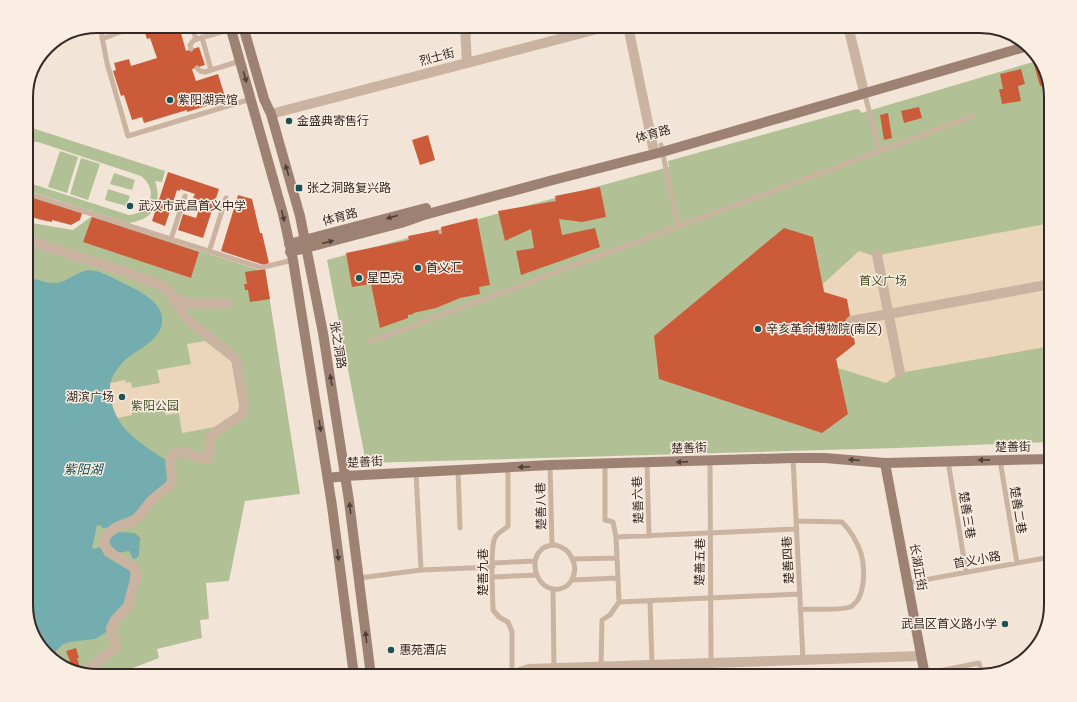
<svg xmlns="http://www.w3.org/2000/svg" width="1077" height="702" font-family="Arial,'Noto Sans SC',sans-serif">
  <rect width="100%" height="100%" fill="#f2e4d6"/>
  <!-- green -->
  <path fill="#b2c195" d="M1040,60L1042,62L1051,96V442L897,448L366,463L327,260L669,167L668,161L856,109L860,110L861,113Z
    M26,126L165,171L162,182L155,181C163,204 152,221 128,223L26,190V182L129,215C151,213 159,190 141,176L38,142H26Z
    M60,151L78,157L67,193L48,187Z
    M81,158L100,164L88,200L70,194Z
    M114,173L135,180L132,190L110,184Z
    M108,189L130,196L126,206L105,200Z
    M92,216L259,270L265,269L300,494L245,501L229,581L206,583L209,619L200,620L202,638L157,649L159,658L112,676H97L58,664L35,640L26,610V222L73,230Z"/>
  <!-- plaza -->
  <path fill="#ebd6bb" d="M1051,223V346L900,373L886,383L838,368L836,359L855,344L851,321L824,292L823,284L859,251L874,256Z
    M205,341L232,362L240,410L215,427L182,433L179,413L166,415L163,400L136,405V411L132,412V415L117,418L111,401L110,383L125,380L126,383L131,382L132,388L160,383L157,370L191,364L187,344Z"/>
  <!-- water -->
  <path fill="#73adb0" d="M88,270C99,270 109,276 119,281C138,290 173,305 159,332C151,345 135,351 124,361C114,372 108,381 110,396C115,430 143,445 169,462L170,480C159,491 148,504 136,514C129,519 110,530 102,528V526L97,525L92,548L97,549V547L101,548L105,556L131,571L128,602L105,633L95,639L69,642L62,645L50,657L35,640L26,610V276C39,280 51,286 64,281C72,277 79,272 88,270Z
    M118,532L135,533L140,538L139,555L137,558L133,559L129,551L118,553L109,544L110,538Z"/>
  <!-- building -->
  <path fill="#cc5c39" d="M143,26H179L186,51L199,47L205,65L192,69L196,81L218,74L226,100L187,112V110L144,123L142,117L132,120L124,95L121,96L113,71L116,70L114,63L129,59L131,66L157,58L150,38L147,39Z
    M1039,59L1042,62L1048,84L1040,86L1033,61Z
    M1021,69L1025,84L1018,86L1021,101L1002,104L999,89H1003L1000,74Z
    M919,107L922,118L904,123L901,111Z
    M888,113L892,138L884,140L880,115Z
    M428,135L435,160L420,165L412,140Z
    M168,172L219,189L203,238L178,230L183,214L196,218L202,201L193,198L195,194L180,189V191L177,190L165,226L152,221Z
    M600,187L606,217L582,222L559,219L562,235L595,228L600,247L521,275L516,251L534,248L531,229L505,241L498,211L556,201L555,196Z
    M26,195L82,213L80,220L71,225L52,220V222L42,220L31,217L30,221L26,220Z
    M238,195L252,199L260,233H262L269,263L264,265L221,251Z
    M92,217L199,252L191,278L83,242Z
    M477,218L490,285L479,287L480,294L460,298L436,308L413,313L414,314L408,315V318L380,328L371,284L352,287L346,253L409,240L408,236L438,230L439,234H442L441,227Z
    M784,228L813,237L824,292L847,299L855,344L836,359L848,414L822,433L659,379L654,336Z
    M265,269L270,299L250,302L248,290H245L244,284H247L245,272Z
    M76,648L79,658H77L80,668L76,670L73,669L66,651Z"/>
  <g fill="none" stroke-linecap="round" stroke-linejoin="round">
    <!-- lane -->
    <path stroke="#cab4a1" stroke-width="5" d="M100,26L107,63L128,136L251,99
      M192,26L196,39
      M202,37L211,70
      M102,39L136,26
      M191,49L190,45L194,40L231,29
      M197,68L200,71L205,72L240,61
      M661,145L678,227
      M880,151L973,116
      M26,193L259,267H264L293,260
      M171,239L185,196
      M209,252L226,198
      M367,343L880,151L864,92
      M793,458L803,660
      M1000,460L1017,563
      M710,461L711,663
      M948,461L966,572
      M647,463L649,536
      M605,464V520L613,522L616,537
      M550,465L552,545
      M508,468V526C505,529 499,532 496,536C489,544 493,597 493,610L499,617L508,622L512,632V674
      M458,470L460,528
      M416,472L421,570
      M796,521L842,522C850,530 857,542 861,553C865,568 866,596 852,606C845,611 811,609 800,609
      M555,545C571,548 580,567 571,581C569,585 564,588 559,589C532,593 524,545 555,545Z
      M617,558L618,578
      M573,559L617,558L616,537L797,529
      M493,563L535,561
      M493,577L537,575
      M359,578L421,570L493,567
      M572,580L618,578L619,602L800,594
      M907,583L1051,557
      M553,589L554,668
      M650,601L652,665
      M1017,665V662L1022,661
      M601,667L602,620L610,615L619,602
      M924,674L979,663L982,676"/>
    <!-- street -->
    <path stroke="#cab4a1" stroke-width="10" d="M465,26L467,63
      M628,26L653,147
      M848,26L863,88
      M271,114L609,26
      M26,240L123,271L163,286L169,291L186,318L236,359L244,405L243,414C236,419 214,431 211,437C208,444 211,452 208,459C200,461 186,448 176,453C163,460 178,479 169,486C163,491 157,495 152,500C146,506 141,516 134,520C128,524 122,524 117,527C88,544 116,557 132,566L134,567L136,576L128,606L115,620L111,628L116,648L84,672
      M877,255L900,373
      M174,298L190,303L228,304
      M851,321L1051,284
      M507,676L529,669L921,656"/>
    <!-- secondary -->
    <path stroke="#9d8273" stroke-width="10" d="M230,26L283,214L293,260L332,506L354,676
      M243,26L264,99L271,114L300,216L323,333L349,501L371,676
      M289,244L426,208
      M290,252L401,223L424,215L553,180L662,152L1028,46
      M885,463L925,676
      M328,478L345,476L550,465L793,458H825L885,463L1051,459"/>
  </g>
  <!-- one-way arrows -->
  <defs><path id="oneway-solid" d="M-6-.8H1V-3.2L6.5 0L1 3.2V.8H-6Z"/></defs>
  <g fill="#4e3f38">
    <use href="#oneway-solid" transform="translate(245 77) rotate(74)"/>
    <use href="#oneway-solid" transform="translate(287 170) rotate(-106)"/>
    <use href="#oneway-solid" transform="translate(283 216) rotate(77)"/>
    <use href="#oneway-solid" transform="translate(392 217) rotate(165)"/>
    <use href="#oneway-solid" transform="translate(328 242) rotate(-15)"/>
    <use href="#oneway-solid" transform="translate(331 380) rotate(-99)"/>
    <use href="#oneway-solid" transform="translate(320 426) rotate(81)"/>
    <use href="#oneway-solid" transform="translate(854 460) rotate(-175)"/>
    <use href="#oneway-solid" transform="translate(984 460) rotate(179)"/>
    <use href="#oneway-solid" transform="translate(682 462) rotate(178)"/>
    <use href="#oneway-solid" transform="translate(524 467) rotate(177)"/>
    <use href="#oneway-solid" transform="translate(350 508) rotate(-97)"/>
    <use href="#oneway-solid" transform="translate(338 555) rotate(82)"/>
    <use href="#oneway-solid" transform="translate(366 637) rotate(-97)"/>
  </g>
  <!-- markers -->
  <g fill="#195357" stroke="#faeee2" stroke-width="1.5">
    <circle cx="170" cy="100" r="4"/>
    <circle cx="289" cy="121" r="4"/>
    <rect x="295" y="184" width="8" height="8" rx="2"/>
    <circle cx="130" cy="206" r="4"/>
    <circle cx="418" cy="268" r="4"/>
    <circle cx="359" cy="278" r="4"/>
    <circle cx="758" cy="329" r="4"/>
    <circle cx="122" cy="397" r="4"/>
    <circle cx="1005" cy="624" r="4"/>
    <circle cx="391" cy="650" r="4"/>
  </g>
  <g text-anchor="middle" stroke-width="3" stroke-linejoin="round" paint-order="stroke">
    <!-- street labels -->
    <g font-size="12" fill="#342924" stroke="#faeee2">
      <text transform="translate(437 57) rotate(-15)" y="4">烈士街</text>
      <text transform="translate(653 134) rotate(-15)" y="4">体育路</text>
      <text transform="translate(340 217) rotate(-15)" y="4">体育路</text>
      <text transform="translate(338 345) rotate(81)" y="4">张之洞路</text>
      <text transform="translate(1013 447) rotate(-1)" y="4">楚善街</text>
      <text transform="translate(689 448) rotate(-2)" y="4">楚善街</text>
      <text transform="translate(365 462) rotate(-3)" y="4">楚善街</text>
      <text transform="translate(638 500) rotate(-92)" y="4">楚善六巷</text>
      <text transform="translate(541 506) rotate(-91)" y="4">楚善八巷</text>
      <text transform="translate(1018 510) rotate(81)" y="4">楚善二巷</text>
      <text transform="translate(967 515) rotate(81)" y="4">楚善三巷</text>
      <text transform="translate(788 560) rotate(-93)" y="4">楚善四巷</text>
      <text transform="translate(977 560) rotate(-10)" y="4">首义小路</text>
      <text transform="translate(700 562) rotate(-89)" y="4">楚善五巷</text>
      <text transform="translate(918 567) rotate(80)" y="4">长湖正街</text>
      <text transform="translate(483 572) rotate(-90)" y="4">楚善九巷</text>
    </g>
    <!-- poi labels -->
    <g font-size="12" fill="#342924" stroke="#faeee2" text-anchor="start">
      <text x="178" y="104">紫阳湖宾馆</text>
      <text x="297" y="125">金盛典寄售行</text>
      <text x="307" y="192">张之洞路复兴路</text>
      <text x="138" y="210">武汉市武昌首义中学</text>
      <text x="426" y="272">首义汇</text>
      <text x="367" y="282">星巴克</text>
      <text x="766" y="333">辛亥革命博物院(南区)</text>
      <text x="114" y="401" text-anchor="end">湖滨广场</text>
      <text x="997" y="628" text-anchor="end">武昌区首义路小学</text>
      <text x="399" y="654">惠苑酒店</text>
    </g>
    <!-- park labels -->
    <g font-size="12" fill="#435327" stroke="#faeee2">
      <text x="883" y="285">首义广场</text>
      <text x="155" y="410">紫阳公园</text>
    </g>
    <!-- water labels -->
    <g font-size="13" font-style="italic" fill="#195357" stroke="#faeee2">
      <text x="83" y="474">紫阳湖</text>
    </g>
  </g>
  <!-- crop -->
  <path d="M0 0H1077V702H0ZM97 33H980A64 64 0 0 1 1044 97V605A64 64 0 0 1 980 669H97A64 64 0 0 1 33 605V97A64 64 0 0 1 97 33Z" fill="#faeee2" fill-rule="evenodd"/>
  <path fill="none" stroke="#342924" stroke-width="2" d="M97 33H980A64 64 0 0 1 1044 97V605A64 64 0 0 1 980 669H97A64 64 0 0 1 33 605V97A64 64 0 0 1 97 33Z"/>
</svg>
